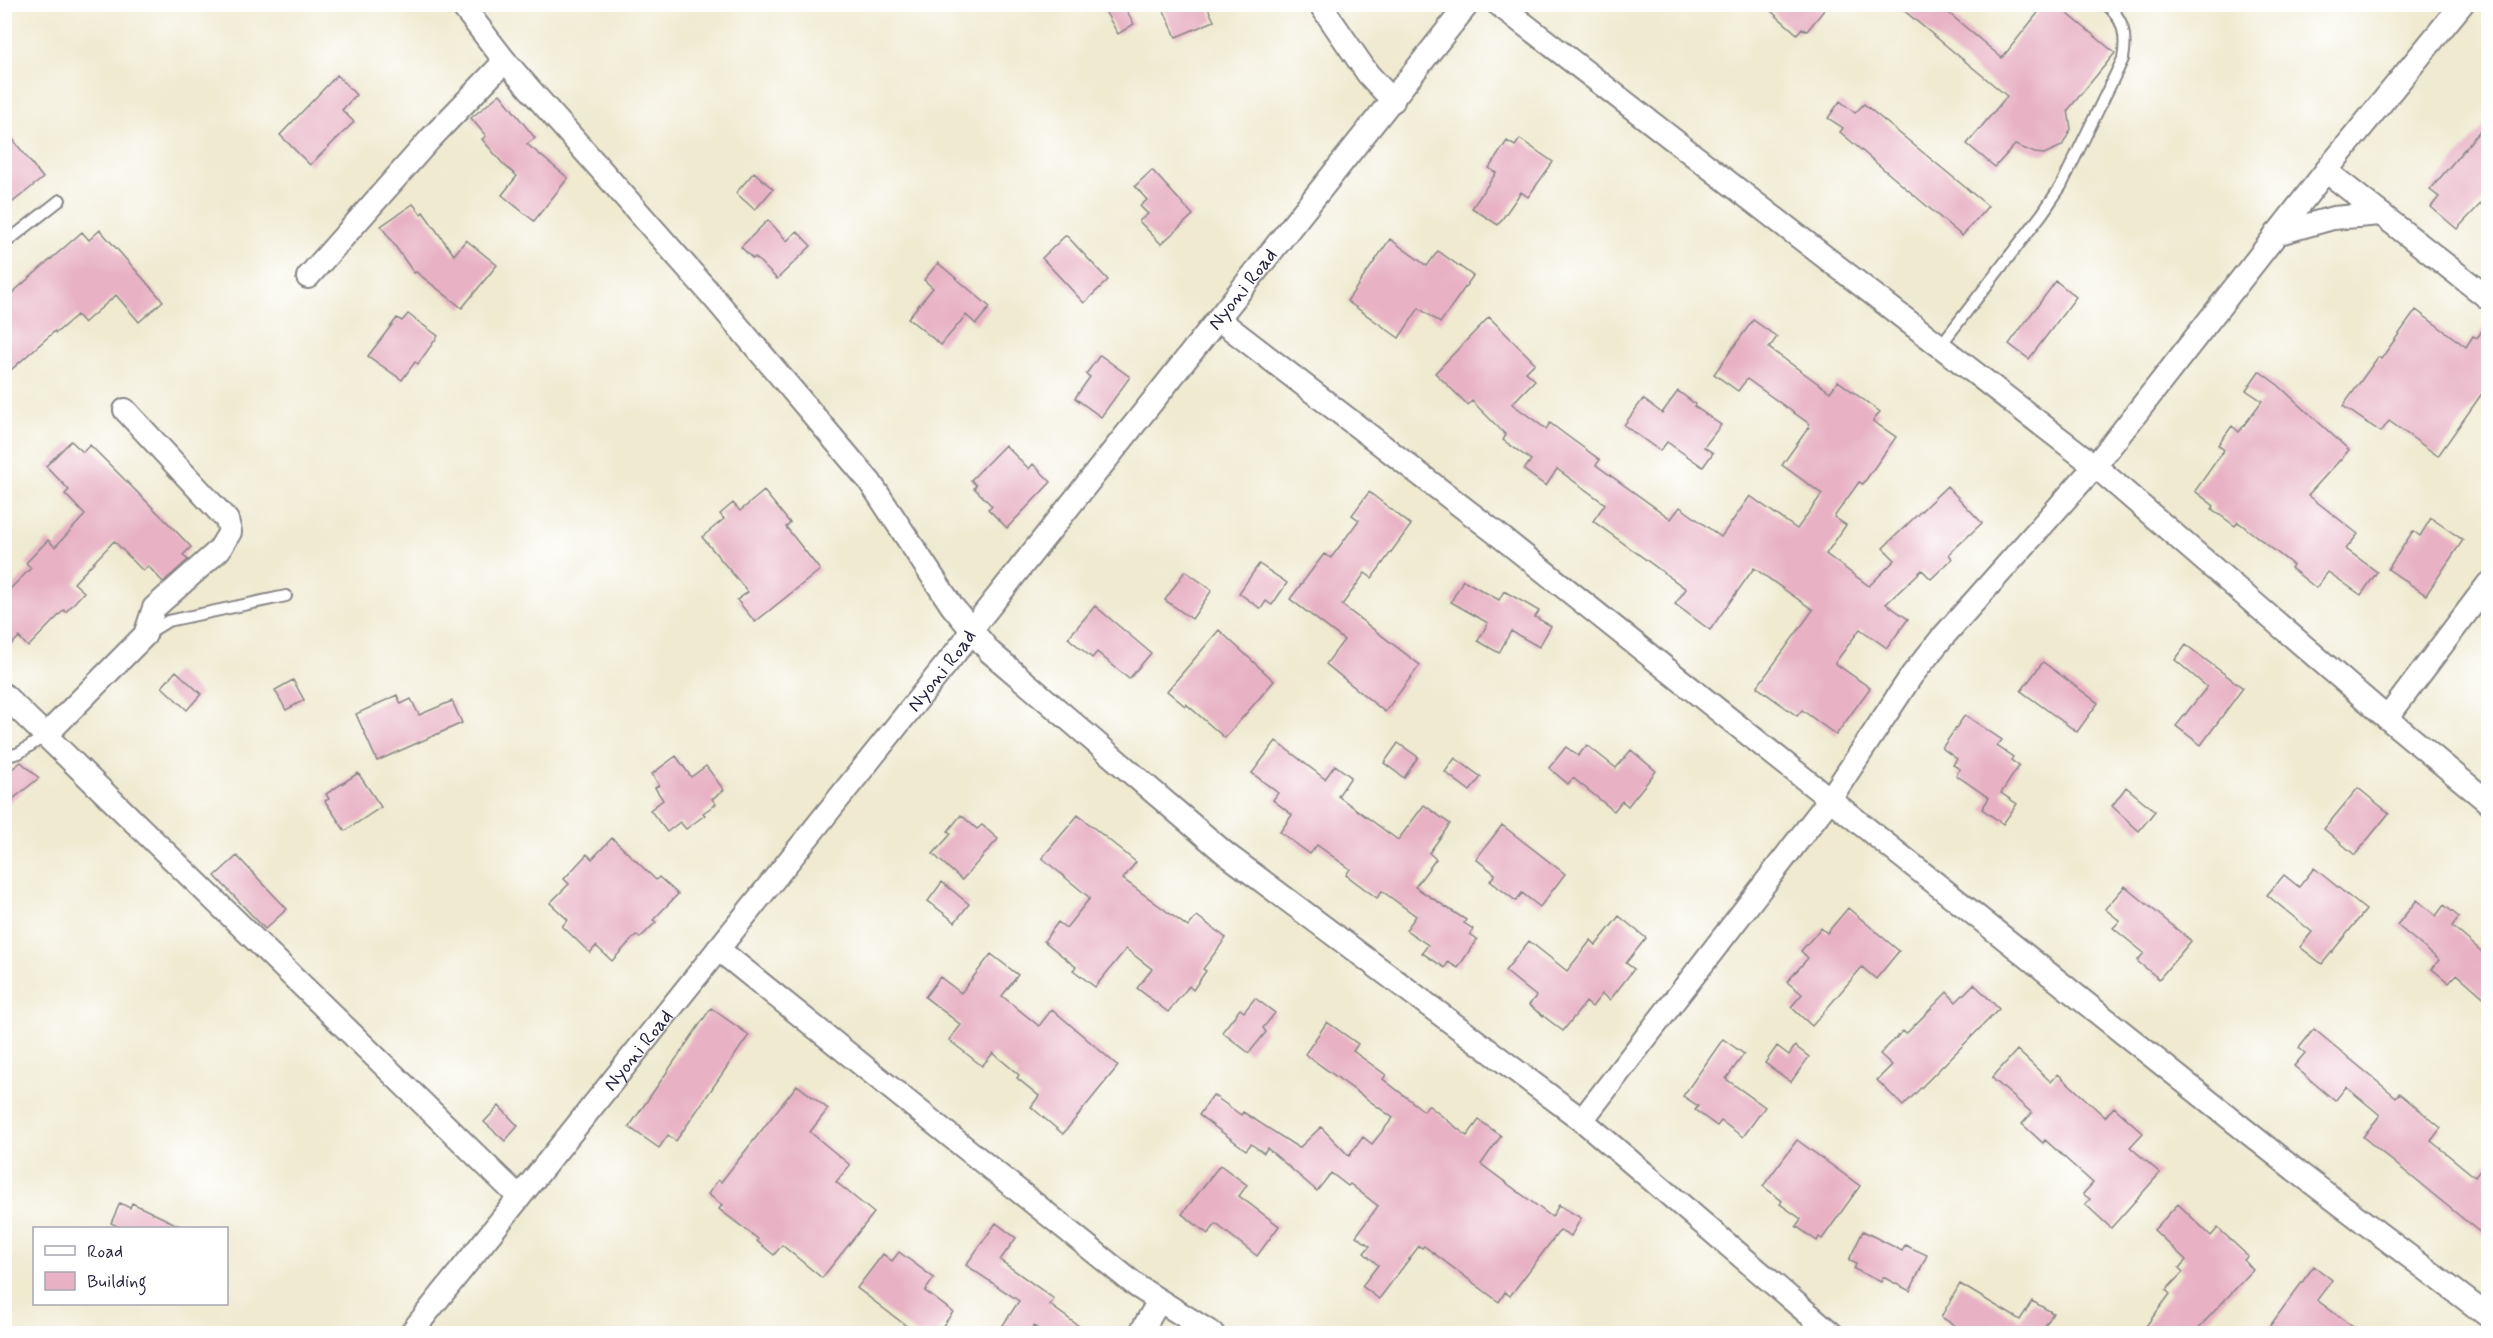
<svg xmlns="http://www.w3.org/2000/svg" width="2493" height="1338" font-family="Mynerve,sans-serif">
  <rect width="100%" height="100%" fill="#fff"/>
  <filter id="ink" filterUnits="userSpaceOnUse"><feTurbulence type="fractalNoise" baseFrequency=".0167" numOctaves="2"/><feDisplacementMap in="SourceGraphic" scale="12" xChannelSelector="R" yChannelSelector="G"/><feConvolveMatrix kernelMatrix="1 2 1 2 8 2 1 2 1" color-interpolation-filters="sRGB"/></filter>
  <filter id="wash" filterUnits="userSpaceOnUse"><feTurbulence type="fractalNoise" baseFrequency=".008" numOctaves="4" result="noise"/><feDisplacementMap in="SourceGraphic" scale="24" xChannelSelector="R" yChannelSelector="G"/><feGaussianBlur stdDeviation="1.35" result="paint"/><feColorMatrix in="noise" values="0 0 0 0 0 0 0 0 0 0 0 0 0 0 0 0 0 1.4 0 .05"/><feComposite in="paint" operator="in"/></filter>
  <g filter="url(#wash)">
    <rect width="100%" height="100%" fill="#efead0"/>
    <g id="blocks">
      <!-- building -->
      <path fill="#e8b2c4" d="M1101,4H1123L1134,24L1118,34Z
        M1161,4H1206L1214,21L1176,37Z
        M1763,4H1829L1807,31L1802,28L1797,34Z
        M1896,4H1938L2002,58L2045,4H2056L2115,53L2068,110L2071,129L2062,146L2044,154L2035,153L2015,145L1995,167L1967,144L2007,96Z
        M337,75L356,95L342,110L354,122L310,165L280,135Z
        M500,94L535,138L527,144L568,178L534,221L502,195L517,176L504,165L482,139L486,136L471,118Z
        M1840,101L1855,113L1864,104L1988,206L1962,236L1840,132L1843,128L1828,118Z
        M2488,121V196L2457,229L2431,207L2439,197L2430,190Z
        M4,128L43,178L4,209Z
        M1520,139L1553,162L1528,197L1521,192L1498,225L1472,208L1496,173L1489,168L1507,141L1515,146Z
        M1152,170L1193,215L1161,244L1139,221L1148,214L1140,206L1147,200L1135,186Z
        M754,172L773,189L755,210L736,193Z
        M413,204L421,214L423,212L454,255L466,240L497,265L462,308L416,272L414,273L381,226Z
        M768,220L787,241L797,231L811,246L777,279L755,257L753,259L741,247Z
        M100,230L163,301L139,322L116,295L84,323L77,315L56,333L55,331L4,376V300L82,232L89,240Z
        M1066,235L1108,280L1084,303L1042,258Z
        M1390,239L1427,266L1438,251L1473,276L1440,323L1419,308L1399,338L1347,301Z
        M938,263L990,307L976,324L966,315L941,345L908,318L933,288L924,280Z
        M2056,281L2076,297L2029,359L2009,344Z
        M2416,310L2466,347L2473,336L2477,338L2488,322V385L2438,456L2389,421L2381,432L2343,406L2378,357L2381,359Z
        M408,314L438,336L418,364L415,362L402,380L368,356L397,318L402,321Z
        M1489,317L1535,363L1526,372L1535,380L1512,404L1546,429L1550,423L1566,435L1600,460L1596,465L1671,519L1680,507L1721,537L1750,496L1797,529L1822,494L1782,465L1809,427L1808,423L1747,379L1738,391L1714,374L1753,320L1777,337L1769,348L1830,392L1838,381L1880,412L1873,421L1896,437L1863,484L1859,482L1834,517L1846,525L1826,554L1869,586L1895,560L1883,548L1947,486L1982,523L1949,554L1952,559L1931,579L1922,570L1886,604L1908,619L1887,648L1860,629L1835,663L1870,688L1836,735L1802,710L1797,716L1757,687L1813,610L1754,568L1710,630L1675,604L1686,589L1593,521L1605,504L1557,469L1546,486L1524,470L1531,460L1503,440L1506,435L1472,401L1468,405L1435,373Z
        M1100,355L1130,377L1101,417L1075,398L1090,377L1086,374Z
        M2259,371L2278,385L2349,450L2308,495L2358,534L2346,549L2377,572L2361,595L2328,572L2316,588L2291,568L2293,565L2238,522L2235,526L2212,509L2214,506L2195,491L2224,450L2218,445L2232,426L2239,432L2262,401L2246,390Z
        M1678,391L1695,404L1694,406L1721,425L1704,447L1713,453L1703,467L1667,442L1660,451L1624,425L1643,399L1662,413Z
        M71,441L83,452L90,445L170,525L191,547L183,555L188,560L163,582L148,566L143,571L114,541L74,583L84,592L66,612L64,610L28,647L19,637L4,652V595L31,568L26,563L48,540L55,547L85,515L65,494L69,490L46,466Z
        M1005,445L1029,469L1033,464L1051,482L1007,528L988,509L992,506L974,488L976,485L971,480Z
        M764,491L790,523L786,527L820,570L755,622L737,600L748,592L702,537L724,519L720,514L733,503L740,511Z
        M1369,492L1411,525L1372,578L1365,573L1342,605L1420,665L1385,712L1326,664L1344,640L1290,599L1324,554L1331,558L1359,520L1352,515Z
        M2431,518L2463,540L2426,595L2388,569L2413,531L2420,536Z
        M1259,564L1287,583L1272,605L1266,601L1261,609L1239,593Z
        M1185,571L1212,590L1192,619L1165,600Z
        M1463,580L1499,600L1504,591L1539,611L1535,617L1551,626L1539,647L1511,631L1499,653L1478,641L1488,623L1451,602Z
        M1095,606L1151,653L1129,679L1097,652L1092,658L1068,638Z
        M1219,630L1274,681L1225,738L1186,704L1185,706L1167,691Z
        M2186,645L2243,688L2201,745L2176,726L2207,687L2175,660Z
        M2043,662L2098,703L2077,732L2021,691Z
        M176,671L201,694L187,710L162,687Z
        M293,680L304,700L286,710L275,690Z
        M397,695L401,704L411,699L419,715L452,701L462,723L377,761L356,714Z
        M1965,715L2002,740L1997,746L2013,757L2011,760L2019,766L2001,793L2017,804L2003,824L1982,809L1989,798L1956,775L1960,769L1953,765L1957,759L1942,748Z
        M1276,741L1325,779L1335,765L1351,777L1338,796L1398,840L1424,805L1450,824L1429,853L1436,859L1415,887L1466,920L1464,923L1473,929L1470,934L1477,939L1458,968L1448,962L1445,968L1422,953L1428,945L1406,930L1416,916L1382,891L1377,898L1346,875L1350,869L1317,845L1310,854L1280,832L1292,815L1273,800L1278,793L1252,773Z
        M1398,743L1418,757L1404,778L1384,763Z
        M1587,745L1616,768L1631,750L1656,771L1628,806L1622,801L1614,811L1573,778L1568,784L1549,768L1566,747L1578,756Z
        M676,756L691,777L706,766L724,790L712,799L716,804L703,813L705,815L686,829L680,822L667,832L650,810L663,800L655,788L659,785L652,774Z
        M1455,758L1481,777L1470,791L1445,772Z
        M21,762L39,778L4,806V775Z
        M358,773L381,807L345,831L325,801L329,799L326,794Z
        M2126,787L2155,811L2139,831L2112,806Z
        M2358,788L2389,813L2355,855L2324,829Z
        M961,815L977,829L982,825L998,839L962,880L933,854L951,834L948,831Z
        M1078,815L1136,862L1123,879L1188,927L1197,916L1226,938L1203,969L1206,971L1193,990L1189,986L1168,1012L1137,988L1152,969L1126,949L1095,987L1073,970L1076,967L1044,941L1058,922L1066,928L1090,898L1042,858Z
        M1502,825L1565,874L1540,907L1522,893L1516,901L1490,881L1495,874L1476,859Z
        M612,838L656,880L659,877L678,894L653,920L656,922L640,938L636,935L612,961L596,946L590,953L562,926L568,920L550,903L569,884L564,879L587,854L592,859Z
        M237,856L287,909L265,929L215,876Z
        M2314,868L2366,910L2322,964L2300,947L2312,932L2267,895L2284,875L2299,887Z
        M942,882L969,904L955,922L928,901Z
        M2125,886L2191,941L2159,979L2137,961L2144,953L2113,928L2120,921L2105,909Z
        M2417,900L2436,916L2444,905L2459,917L2452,926L2488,957V1001L2457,974L2449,983L2432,969L2439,960L2397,925Z
        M1848,908L1899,951L1876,979L1862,967L1812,1026L1791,1007L1802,994L1787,982L1808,958L1801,951L1821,928L1827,933Z
        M1619,916L1646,938L1626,963L1634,969L1610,1000L1602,994L1592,1007L1586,1002L1563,1031L1529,1005L1536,996L1505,971L1529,941L1567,971L1591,940L1596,945Z
        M991,954L1018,975L1002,996L1039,1026L1052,1009L1118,1066L1063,1134L1031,1107L1039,1096L1017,1078L1019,1075L993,1053L982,1066L949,1040L961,1025L925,997L940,977L961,993Z
        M1974,984L1999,1009L1903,1106L1877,1080L1892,1065L1880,1054L1903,1031L1906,1034L1947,992L1956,1002Z
        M1255,998L1275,1013L1263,1028L1266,1032L1249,1053L1222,1032L1240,1009L1244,1012Z
        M711,1008L749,1035L676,1141L668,1135L659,1148L629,1127Z
        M1327,1022L1358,1044L1353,1051L1386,1075L1383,1079L1424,1111L1428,1105L1467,1136L1479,1120L1501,1136L1481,1164L1552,1217L1559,1205L1581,1218L1571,1236L1560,1230L1510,1296L1505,1292L1499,1302L1424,1246L1422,1248L1419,1246L1379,1299L1362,1286L1378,1265L1364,1253L1370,1246L1356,1236L1378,1206L1350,1184L1348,1186L1331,1173L1317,1191L1267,1148L1264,1153L1251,1144L1246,1150L1199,1115L1213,1095L1241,1115L1243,1112L1299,1148L1321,1127L1349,1156L1363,1137L1372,1144L1393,1118L1305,1054Z
        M2314,1029L2396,1097L2399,1093L2441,1128L2431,1141L2475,1177L2488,1160V1239L2363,1137L2380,1115L2346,1087L2335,1101L2294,1066L2305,1053L2299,1048Z
        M1723,1039L1744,1054L1726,1079L1765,1107L1743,1137L1721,1121L1717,1126L1695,1110L1698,1106L1683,1096Z
        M1777,1046L1789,1055L1795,1046L1809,1057L1791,1082L1765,1063Z
        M2017,1050L2051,1082L2058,1074L2105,1117L2114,1107L2143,1133L2130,1147L2160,1173L2111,1228L2085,1204L2090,1199L2083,1194L2093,1183L2045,1140L2043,1143L2022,1124L2032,1113L1992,1078Z
        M797,1085L828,1109L810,1132L850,1165L836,1182L874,1213L822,1278L782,1245L774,1255L757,1241L758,1239L719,1209L722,1205L708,1194L718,1180L721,1182Z
        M499,1106L518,1126L505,1141L484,1122Z
        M1797,1140L1860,1186L1822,1239L1819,1237L1817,1241L1796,1226L1801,1219L1780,1204L1782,1201L1763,1186Z
        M1220,1165L1247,1185L1239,1196L1279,1226L1257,1256L1216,1224L1208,1234L1182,1214Z
        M120,1203L130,1208L132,1203L184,1228H121L111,1223Z
        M2178,1204L2211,1236L2218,1228L2248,1256L2244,1260L2253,1270L2193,1334H2140L2170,1294L2166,1290L2183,1272L2179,1268L2186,1260L2154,1230Z
        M996,1223L1016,1238L1000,1260L1054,1299L1050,1305L1090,1334H1044L1034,1326L1029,1334H997L1019,1301L966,1265Z
        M1863,1231L1902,1251L1905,1245L1927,1255L1910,1291L1883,1277L1881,1282L1854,1269L1856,1264L1849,1260Z
        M899,1252L934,1278L925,1291L953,1312L937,1334H917L857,1288L883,1254L892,1261Z
        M2314,1266L2332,1280L2317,1300L2362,1334H2264Z
        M1960,1284L2020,1320L2032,1301L2053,1313L2041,1333L2042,1334H1969L1941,1317Z"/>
    </g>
  </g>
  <g filter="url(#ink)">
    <use href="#blocks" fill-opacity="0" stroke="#888686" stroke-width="1.5"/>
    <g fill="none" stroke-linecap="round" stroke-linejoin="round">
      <!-- lane casing -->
      <g stroke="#888686" stroke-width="14">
        <path id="lane" d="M4,244L60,200
          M1940,346L2042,214L2061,186L2123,59C2127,36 2124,19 2106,4
          M150,632L168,621L286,596
          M4,757L19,753L45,736"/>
      </g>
      <!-- street casing -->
      <g stroke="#888686" stroke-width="26">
        <g id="street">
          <path d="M461,4L505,61L715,299L870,482L952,606L990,652L1226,854L1582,1120L1832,1334"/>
          <path d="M1320,4L1368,74L1393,101"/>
          <path d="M1498,4L2095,466L2387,718L2488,802"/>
          <path d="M2326,171L2462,4"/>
          <path d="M2276,234L2333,218L2381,214"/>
          <path d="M308,277L432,137L505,61"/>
          <path d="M1218,319L1496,533L2295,1170L2488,1316"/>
          <path d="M4,695L519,1197"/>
          <path d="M2387,718L2488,584"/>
          <path d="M45,736L145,635L154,608L219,550L230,532L227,520L125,410"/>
          <path d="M718,949L1138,1287L1213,1334"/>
          <path d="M1582,1120L1830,799L1912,675L1941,639L2095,466L2326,171L2488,298"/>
          <path id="s1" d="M410,1334L964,642L971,630L1468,4"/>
          <path d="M1140,1334L1159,1301"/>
        </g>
      </g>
      <!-- lane -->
      <use href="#lane" stroke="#fff" stroke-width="10"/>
      <!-- street -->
      <use href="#street" stroke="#fff" stroke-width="22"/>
    </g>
  </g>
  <g text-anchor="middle" stroke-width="4.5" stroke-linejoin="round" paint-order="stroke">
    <!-- street labels -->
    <g font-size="20" fill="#22223b" stroke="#fff">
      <text dy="7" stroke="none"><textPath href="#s1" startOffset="1336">Nyoni Road</textPath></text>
      <text dy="7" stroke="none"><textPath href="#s1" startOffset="850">Nyoni Road</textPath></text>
      <text dy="7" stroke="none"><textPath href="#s1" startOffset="364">Nyoni Road</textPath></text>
    </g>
  </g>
  <!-- margin -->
  <rect width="2493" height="1338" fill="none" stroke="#fff" stroke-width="24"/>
  <!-- legend -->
  <rect x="33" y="1227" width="195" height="78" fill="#ffffff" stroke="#a7a7b1" stroke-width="1.5"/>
  <rect x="45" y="1246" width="30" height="9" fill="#ffffff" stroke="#a7a7b1" stroke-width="1.5"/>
  <text x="87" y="1257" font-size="18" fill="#22223b">Road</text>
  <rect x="45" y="1272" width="30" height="18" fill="#e8b2c4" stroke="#a7a7b1" stroke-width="1.5"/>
  <text x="87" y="1287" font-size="18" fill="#22223b">Building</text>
</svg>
